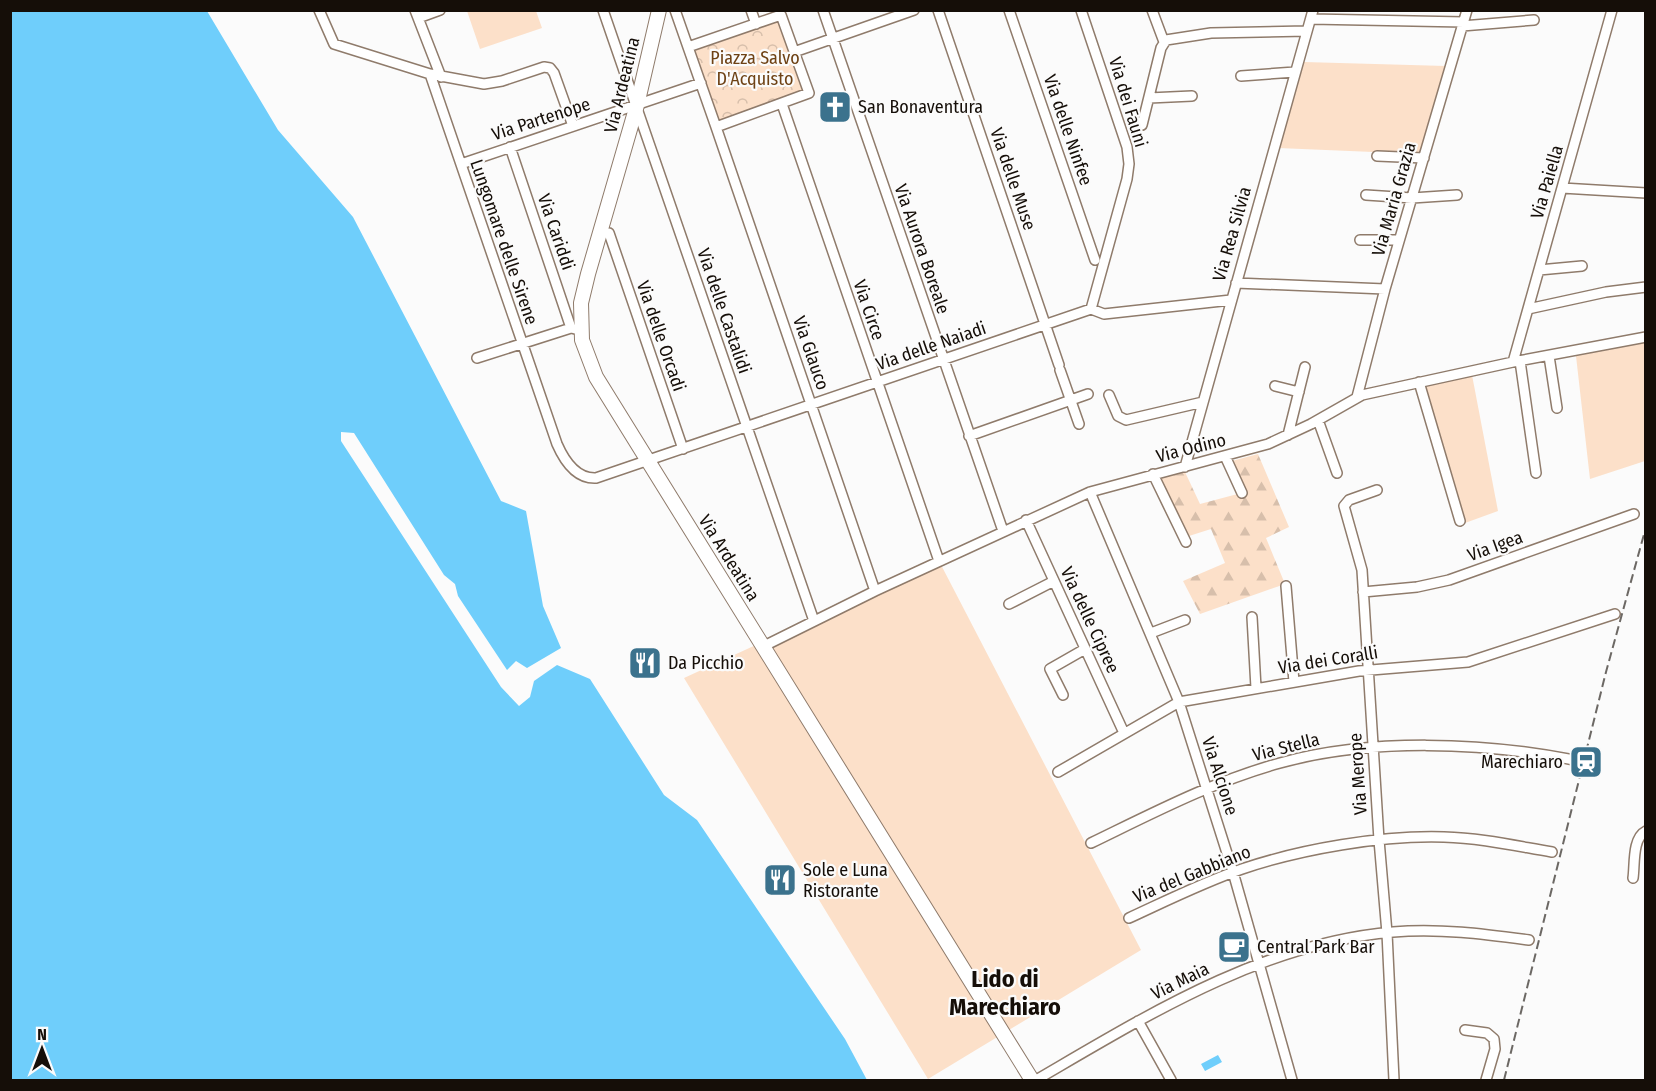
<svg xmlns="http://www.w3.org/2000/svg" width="1656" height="1091" font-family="'Fira Sans Condensed',sans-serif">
  <defs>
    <pattern id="forest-firs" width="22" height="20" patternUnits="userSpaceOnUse" patternTransform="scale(1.5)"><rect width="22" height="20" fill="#fce0c9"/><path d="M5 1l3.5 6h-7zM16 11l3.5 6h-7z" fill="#d7bfab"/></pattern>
    <pattern id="park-crowns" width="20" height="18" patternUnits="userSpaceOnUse" patternTransform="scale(1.5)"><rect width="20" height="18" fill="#fce0c9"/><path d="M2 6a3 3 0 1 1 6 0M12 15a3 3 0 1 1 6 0" fill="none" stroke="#d7bfab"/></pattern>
  </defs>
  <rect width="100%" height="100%" fill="#fbfbfb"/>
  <!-- green -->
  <path fill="#fce0c9" d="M467,11H536L542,28L480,49Z
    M1304,62L1446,66L1421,154L1278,148Z
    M1645,342V461L1590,479L1576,356Z
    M1472,375L1498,511L1465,523L1425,386Z
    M939,561L1141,950L928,1079L684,678Z"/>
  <!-- forest -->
  <path fill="url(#forest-firs)" d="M1258,454L1289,527L1266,538L1285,584L1200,614L1183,581L1225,563L1211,529L1189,536L1159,478L1185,472L1200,504L1245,492L1232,461Z"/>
  <!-- park -->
  <path fill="url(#park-crowns)" d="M781,15L809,93L716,127L688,47Z"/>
  <!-- water -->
  <path fill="#6fcefb" d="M10,11H207L278,130L353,217L501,501L526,511L543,606L561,648L527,668L516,661L507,670L458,596L455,584L444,575L354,433L341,432V441L501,687L519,706L530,697L534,681L557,665L590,679L664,795L697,820L845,1039L867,1080H11Z
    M1218,1055L1222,1062L1205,1071L1201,1064Z"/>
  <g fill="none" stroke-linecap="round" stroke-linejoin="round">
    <!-- minor casing -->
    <g stroke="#8f7b6b" stroke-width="12">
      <path id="minor" d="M319,10L334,44L430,74L557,444C564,460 576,479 596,478L1091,309L1104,314L1231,300
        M415,10L441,77
        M603,10L814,621
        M675,10L716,127L809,93L781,15L688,47
        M751,10L756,24
        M823,10L1003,531
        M938,10L1059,365
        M1009,10L1095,260
        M1081,10L1127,147L1129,164L1127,179L1091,309
        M1152,10L1164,42
        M418,18L440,10
        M1311,19L1464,22
        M1462,26L1534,20
        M794,52L914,10
        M430,74L484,84L502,81L544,67L550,68L554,73L573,126
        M1241,76L1295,72
        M1149,98L1192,96
        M782,104L939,561
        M1142,125L1161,48L1166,40L1211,33L1307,31
        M716,127L875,591
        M510,147L571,328
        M1377,156L1424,158
        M461,164L701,83
        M1562,188L1646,193
        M1366,195L1412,198L1457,195
        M609,233L683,449
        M1360,240H1399
        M1539,270L1582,266
        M1236,283L1385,289
        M1528,309L1606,292L1646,287
        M1549,356L1557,408
        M477,358L571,328L575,329
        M1520,361L1536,473
        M1513,362L1612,10
        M1060,370L1079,424
        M1419,382L1460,521
        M1275,386L1299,392
        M1109,395L1118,416L1126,420L1203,402
        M1357,397L1385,289L1467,10
        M1318,420L1337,473
        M1288,435L1305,367
        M969,436L1088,394
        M1225,456L1242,493
        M1185,467L1313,10
        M1153,474L1186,542
        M1377,490L1349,500L1344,506L1362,570L1379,840L1387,933L1394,1080
        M1090,492L1179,702L1233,872L1292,1080
        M1026,520L1124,733
        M1286,586L1294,682
        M1363,592L1417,587L1449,580L1634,514
        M1009,604L1054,581
        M1252,617L1256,688
        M1151,633L1185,620
        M762,647L875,591L1090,492L1268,444L1311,424L1362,395L1513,362L1646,337
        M1063,695L1050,669L1085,649
        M1058,772L1179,702L1359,671L1468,662L1615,614
        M1091,843C1153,813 1214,781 1280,763C1371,738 1482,742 1574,760
        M1633,878C1635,865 1632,838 1646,831
        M1129,918C1166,901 1204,882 1242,869C1301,849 1382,835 1444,837C1481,838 1516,846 1552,852
        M1138,1021L1171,1080
        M1465,1030L1487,1033L1494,1039L1495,1049L1486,1080
        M1036,1080C1146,1016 1262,943 1393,932C1439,928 1484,934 1529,940"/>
    </g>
    <!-- secondary casing -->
    <g stroke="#8f7b6b" stroke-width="16">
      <path id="secondary" d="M659,10L637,105L588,274L581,303L582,340L596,377L1032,1080"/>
    </g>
    <!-- minor -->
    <use href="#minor" stroke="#fff" stroke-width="9"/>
    <!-- secondary -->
    <use href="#secondary" stroke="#fff" stroke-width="14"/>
    <!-- rail -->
    <path stroke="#6c6864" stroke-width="2" stroke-dasharray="9 4.5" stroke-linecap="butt" d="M1504,1080L1606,672L1646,527"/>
  </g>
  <!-- icons -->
  <defs>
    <g id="church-square" transform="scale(1.725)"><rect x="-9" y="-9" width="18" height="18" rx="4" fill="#3b728d" stroke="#fbfbfb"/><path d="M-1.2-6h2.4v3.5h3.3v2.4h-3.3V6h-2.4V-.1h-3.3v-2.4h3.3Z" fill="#fff"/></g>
    <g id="restaurant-square" transform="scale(1.725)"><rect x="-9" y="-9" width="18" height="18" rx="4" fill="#3b728d" stroke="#fbfbfb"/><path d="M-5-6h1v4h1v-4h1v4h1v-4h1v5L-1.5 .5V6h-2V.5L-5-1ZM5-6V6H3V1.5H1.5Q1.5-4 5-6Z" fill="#fff"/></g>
    <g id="station-square" transform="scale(1.725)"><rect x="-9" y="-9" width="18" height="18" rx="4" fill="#3b728d" stroke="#fbfbfb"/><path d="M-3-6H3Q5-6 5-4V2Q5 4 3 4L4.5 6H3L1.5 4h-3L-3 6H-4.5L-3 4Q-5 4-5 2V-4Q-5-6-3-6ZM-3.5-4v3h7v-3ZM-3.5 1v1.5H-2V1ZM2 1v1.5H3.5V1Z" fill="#fff"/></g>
    <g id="cafe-square" transform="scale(1.725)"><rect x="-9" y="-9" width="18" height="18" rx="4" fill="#3b728d" stroke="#fbfbfb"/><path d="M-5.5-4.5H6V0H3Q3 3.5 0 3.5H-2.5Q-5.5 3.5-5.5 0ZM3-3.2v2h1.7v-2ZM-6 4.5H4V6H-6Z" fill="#fff"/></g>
  </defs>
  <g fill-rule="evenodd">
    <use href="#church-square" x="835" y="107"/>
    <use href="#restaurant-square" x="645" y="663"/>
    <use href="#station-square" x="1586" y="762"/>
    <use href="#restaurant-square" x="780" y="880"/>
    <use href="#cafe-square" x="1234" y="947"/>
  </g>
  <g text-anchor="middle" stroke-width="4.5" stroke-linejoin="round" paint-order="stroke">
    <!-- park labels -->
    <g font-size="18" fill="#6e4215" stroke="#fbfbfb">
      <text x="755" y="64">Piazza Salvo<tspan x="755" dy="21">D'Acquisto</tspan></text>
    </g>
    <!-- street labels -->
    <g font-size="18" fill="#150e08" stroke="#fbfbfb">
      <text transform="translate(622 85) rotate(-76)" y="6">Via Ardeatina</text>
      <text transform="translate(1128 102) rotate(73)" y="6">Via dei Fauni</text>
      <text transform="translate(541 119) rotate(-18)" y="6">Via Partenope</text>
      <text transform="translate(1068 130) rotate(71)" y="6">Via delle Ninfee</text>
      <text transform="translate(1013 179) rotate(71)" y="6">Via delle Muse</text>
      <text transform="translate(1547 182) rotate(-74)" y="6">Via Paiella</text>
      <text transform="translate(1394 199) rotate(-74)" y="6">Via Maria Grazia</text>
      <text transform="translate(556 232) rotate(71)" y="6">Via Cariddi</text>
      <text transform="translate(1232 234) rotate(-74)" y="6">Via Rea Silvia</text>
      <text transform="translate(504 242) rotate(71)" y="6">Lungomare delle Sirene</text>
      <text transform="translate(922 249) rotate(71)" y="6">Via Aurora Boreale</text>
      <text transform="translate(869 310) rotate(71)" y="6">Via Circe</text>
      <text transform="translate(724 311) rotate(71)" y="6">Via delle Castalidi</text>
      <text transform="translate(661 336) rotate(71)" y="6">Via delle Orcadi</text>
      <text transform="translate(931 346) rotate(-19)" y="6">Via delle Naiadi</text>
      <text transform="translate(811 353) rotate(71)" y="6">Via Glauco</text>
      <text transform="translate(1191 448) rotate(-14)" y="6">Via Odino</text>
      <text transform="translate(1495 546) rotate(-20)" y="6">Via Igea</text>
      <text transform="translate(729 558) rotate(58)" y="6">Via Ardeatina</text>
      <text transform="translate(1090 620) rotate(65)" y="6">Via delle Cipree</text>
      <text transform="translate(1328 660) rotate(-9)" y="6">Via dei Coralli</text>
      <text transform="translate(1286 747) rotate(-14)" y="6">Via Stella</text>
      <text transform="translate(1358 774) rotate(-94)" y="6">Via Merope</text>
      <text transform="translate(1220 776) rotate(72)" y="6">Via Alcione</text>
      <text transform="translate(1192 874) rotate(-22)" y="6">Via del Gabbiano</text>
      <text transform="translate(1180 981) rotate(-26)" y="6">Via Maia</text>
    </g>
    <!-- poi labels -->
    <g font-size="18" fill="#150e08" stroke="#fbfbfb" text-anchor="start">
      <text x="858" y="113">San Bonaventura</text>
      <text x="668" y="669">Da Picchio</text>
      <text x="1563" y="768" text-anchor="end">Marechiaro</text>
      <text x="803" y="876">Sole e Luna<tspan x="803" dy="21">Ristorante</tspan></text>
      <text x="1257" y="953">Central Park Bar</text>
    </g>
    <!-- district labels -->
    <g font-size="24" font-weight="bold" fill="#150e08" stroke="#fbfbfb">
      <text x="1005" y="987">Lido di<tspan x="1005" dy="28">Marechiaro</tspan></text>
    </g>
  </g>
  <!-- border -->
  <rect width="1656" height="1091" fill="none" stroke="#150e08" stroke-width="24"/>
  <!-- north arrow -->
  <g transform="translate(42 1049)" stroke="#fbfbfb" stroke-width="4.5" paint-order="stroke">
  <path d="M0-4.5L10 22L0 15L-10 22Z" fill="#150e08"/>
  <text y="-9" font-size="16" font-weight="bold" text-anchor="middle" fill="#150e08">N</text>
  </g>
</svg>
